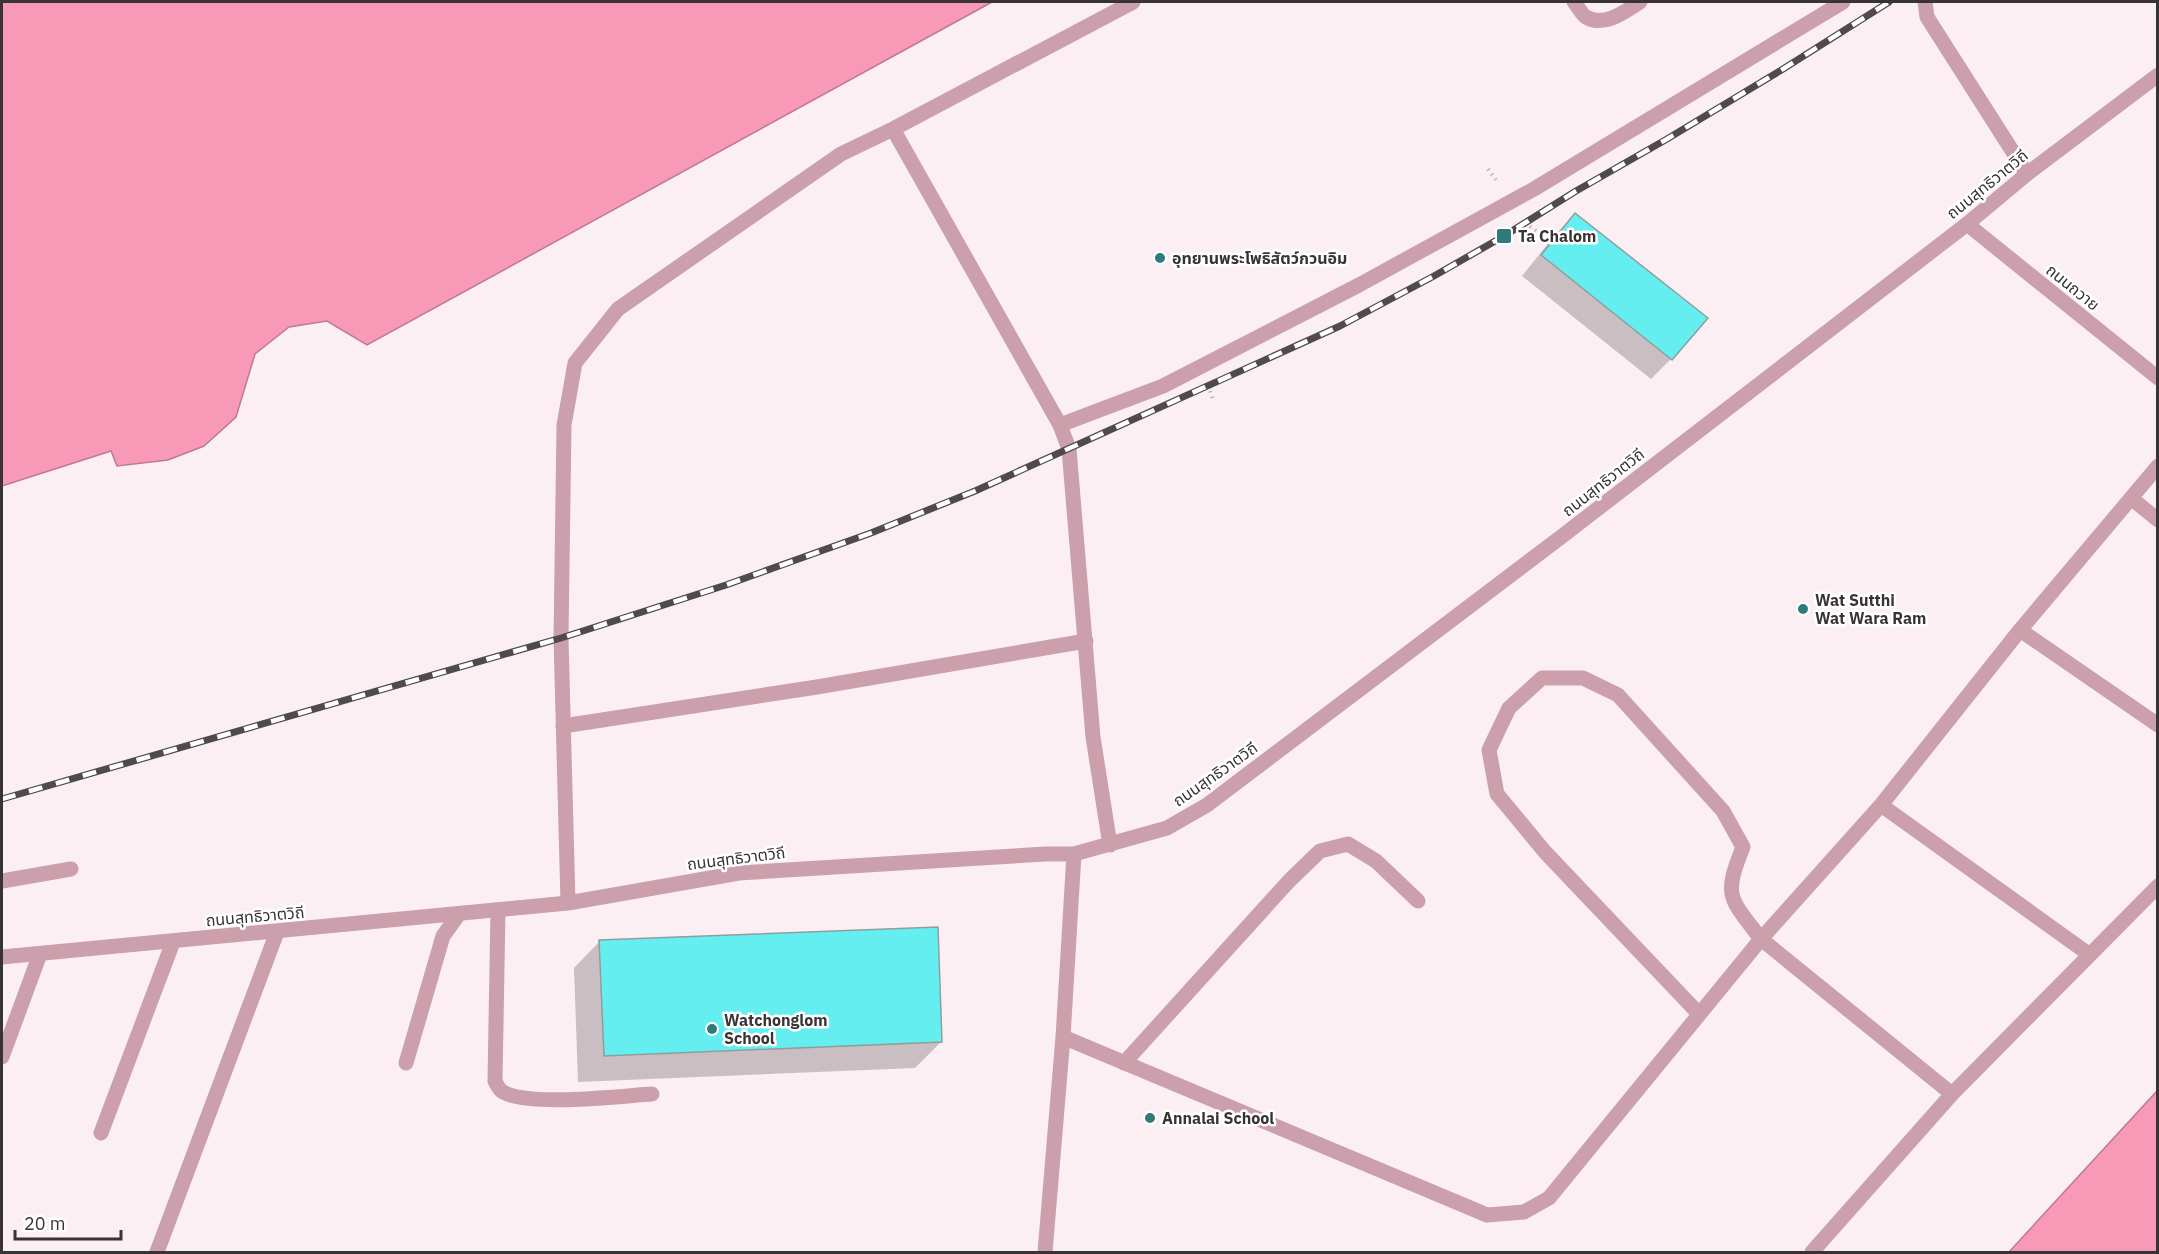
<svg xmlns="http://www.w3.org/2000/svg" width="2159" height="1254" font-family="'IBM Plex Sans','Noto Sans Thai',sans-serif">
  <rect width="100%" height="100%" fill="#fceff3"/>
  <!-- water -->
  <path fill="#f899b7" stroke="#be7a90" stroke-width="1.5" d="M2,2H992L367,345L327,321L289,327L255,354L236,417L204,446L168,460L117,466L111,451L2,486Z
    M2157,1091V1252H2009Z"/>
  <!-- shadow -->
  <path fill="#0003" d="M1575,215L1671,359L1651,379L1522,276L1555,235Z
    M600,941L941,1042L915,1068L578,1082L574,968Z"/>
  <!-- building -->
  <path fill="#65eeef" stroke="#909d9d" stroke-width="1.5" d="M1575,213L1708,318L1672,360L1541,255Z
    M938,927L942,1042L604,1056L599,940Z"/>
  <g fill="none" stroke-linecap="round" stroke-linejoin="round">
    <!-- path -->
    <path stroke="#c0b5b8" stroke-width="4" stroke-dasharray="1.5 4.5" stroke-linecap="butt" d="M1488,169L1496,180
      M1525,223L1552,242
      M1210,391L1214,402"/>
    <!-- service -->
    <path stroke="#cba0ac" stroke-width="15" d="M1574,2C1578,6 1581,14 1586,17C1604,28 1626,11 1640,2
      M893,129L1060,425L1069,449
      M561,638L564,425L575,363L618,309L841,154L893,129L1133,2
      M563,726L817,687L1086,641
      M2,881L71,869
      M498,910L495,1081C497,1085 499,1090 503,1092C530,1107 619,1096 652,1094
      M1699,1014L1545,852L1497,794L1489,750L1509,708L1542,678H1583L1618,695L1723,811L1743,847C1723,897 1729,897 1761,939
      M406,1063L443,936L459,914
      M1124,1063L1289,881L1320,851L1348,844L1376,861L1418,901
      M101,1133L173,942"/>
    <!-- minor -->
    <path stroke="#cba0ac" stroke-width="15" d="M1925,2L1927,17L2027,174
      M1967,224L2158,378
      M1060,425L1163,386L1359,285L1534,189L1843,2
      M1069,449L1093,737L1110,845
      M2131,498L2158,520
      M2020,630L2158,725
      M561,638L568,903
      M1881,805L2090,955
      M1761,939L1952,1094
      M2,957L568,903L739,873L1045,854H1074L1167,828L1207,805L1561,537L1967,224L2027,174L2158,75
      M1063,1037L1487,1215L1524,1212L1549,1198L1761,939L1881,805L2020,630L2158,466
      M2,1057L40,954
      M157,1252L277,932
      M1045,1252L1063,1037L1074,854
      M1812,1252L1952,1094L2158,886"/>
    <!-- rail casing -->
    <g stroke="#504a4c" stroke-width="7">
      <path id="rail" d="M2,799L561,638L726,585L871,533L975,491L1340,326L1434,276L1504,236L1576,191L1667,139L1783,69L1889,2"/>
    </g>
    <!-- rail -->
    <use href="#rail" stroke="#fff" stroke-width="4.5" stroke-dasharray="14" stroke-linecap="butt"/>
  </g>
  <!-- markers -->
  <g fill="#307a7b" stroke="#fff" stroke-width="2">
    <rect x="1496" y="228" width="16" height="16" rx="3"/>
    <circle cx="1160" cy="258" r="6"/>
    <circle cx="1803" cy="609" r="6"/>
    <circle cx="712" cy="1029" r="6"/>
    <circle cx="1150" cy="1118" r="6"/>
  </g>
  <g text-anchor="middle" stroke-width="5" stroke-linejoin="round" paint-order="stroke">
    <!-- street labels -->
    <g font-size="16" fill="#383334" stroke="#fff">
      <text transform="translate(1987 184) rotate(-39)" y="6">ถนนสุทธิวาตวิถี</text>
      <text transform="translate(2073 287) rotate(39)" y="6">ถนนถวาย</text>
      <text transform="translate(1603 482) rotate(-38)" y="6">ถนนสุทธิวาตวิถี</text>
      <text transform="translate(1215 774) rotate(-35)" y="6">ถนนสุทธิวาตวิถี</text>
      <text transform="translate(736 858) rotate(-7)" y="6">ถนนสุทธิวาตวิถี</text>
      <text transform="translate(255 916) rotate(-5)" y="6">ถนนสุทธิวาตวิถี</text>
    </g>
    <!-- poi labels -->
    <g font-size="16" font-weight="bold" fill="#383334" stroke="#fff" text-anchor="start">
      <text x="1518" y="242">Ta Chalom</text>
      <text x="1172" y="264">อุทยานพระโพธิสัตว์กวนอิม</text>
      <text x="1815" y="606">Wat Sutthi<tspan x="1815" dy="18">Wat Wara Ram</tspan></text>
      <text x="724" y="1026">Watchonglom<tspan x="724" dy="18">School</tspan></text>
      <text x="1162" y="1124">Annalai School</text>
    </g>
  </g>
  <!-- border -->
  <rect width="2159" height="1254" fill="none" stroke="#383334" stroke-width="6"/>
  <!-- scale -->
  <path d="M15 1230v9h106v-9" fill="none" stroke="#383334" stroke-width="3"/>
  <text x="24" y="1230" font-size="18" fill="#383334" stroke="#ffffff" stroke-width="4.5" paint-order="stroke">20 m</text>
</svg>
